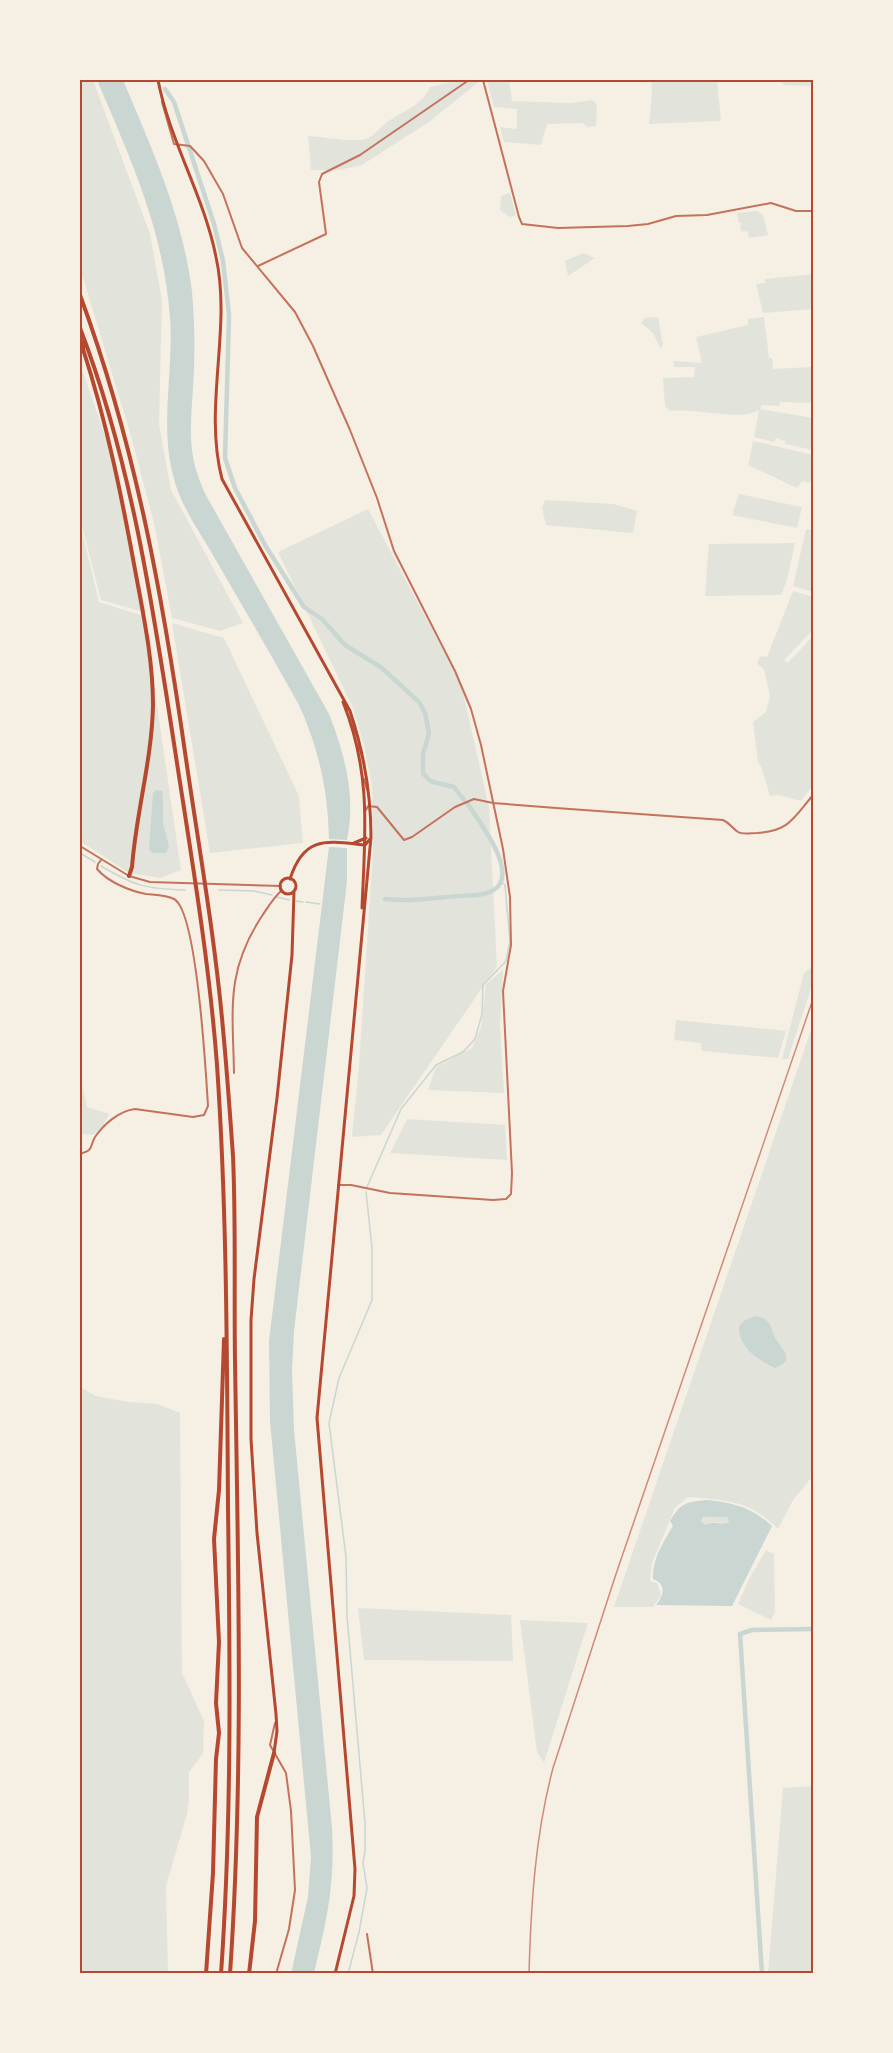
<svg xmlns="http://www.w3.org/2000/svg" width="893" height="2053" font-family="Roboto,sans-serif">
  <rect width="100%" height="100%" fill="#f6efe4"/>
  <!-- green -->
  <path fill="#e2e4dc" d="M80,80H93L150,234L162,300L159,424L171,490L243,623L220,631L172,618L154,523L131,436L80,268Z
    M459,80H481L429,122L362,165L339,170H311L308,136C325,137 343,141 360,140C372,140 379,128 387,122C403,111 422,106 430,87Z
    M487,80H509L512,101L570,103L593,100L597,105L596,126L587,127L583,123L547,124L541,145L504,142L500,127L517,129V109L494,107Z
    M651,80H717L721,121L649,124L652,93Z
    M783,80H813V86L784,85L782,82Z
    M510,193L516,215L510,217L500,210L501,196Z
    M757,211L763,215L768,235L749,238L748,231L742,232L740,227L742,223H739L737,213Z
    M583,253L595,258L568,276L565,261Z
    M813,274V309L763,313L756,284L765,283V279Z
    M658,317L663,346L660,348L653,333L641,323L645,318Z
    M764,317L769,358H772L773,369L812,367L814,403L780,402L779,406L762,405L760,409L813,418V450L785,444V441L776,438L774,442L754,437L759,410C739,422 694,407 670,411L665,406L663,378L694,377L695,367H674L673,361L702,363L696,337L748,325V319Z
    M80,364L108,444L147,613L101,600L80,518Z
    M753,441L813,455L811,470L813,471L812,483L802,481L797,488L748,465Z
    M739,494L802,507L797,528L732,515Z
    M545,500L614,504L637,511L633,533L546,525L542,508Z
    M368,509L461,684L489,807L497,966L381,1135L352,1137L359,1065L373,851L372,785L364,745L353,708L278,552Z
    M80,523L99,602L144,616L181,870L160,878L129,873L80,841Z
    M806,529L813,530V592L793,586Z
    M795,543L787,580L781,595L705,596L709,544Z
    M793,591L814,597L813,630L784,660L788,663L813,636V785L801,801L778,795L770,796L761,766L758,762L753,722L766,712L770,696L764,669L757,664L760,656L767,657Z
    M172,623L224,638L299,796L303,843L210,853Z
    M811,867H814L813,982L788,1059H782L804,973L812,967Z
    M503,970L500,1025L504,1093L428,1090L436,1067L472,1048L481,1027L486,984Z
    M676,1020L786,1031L778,1058L702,1051L701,1043L674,1040Z
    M813,1024L814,1471L812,1477L793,1500L778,1529C748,1499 728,1501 688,1497L675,1508L652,1563L650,1581L657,1583L661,1595L653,1607H614Z
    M80,1075L87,1107L109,1114L103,1126L93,1135L80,1134Z
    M407,1119L505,1125L507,1160L390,1153Z
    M80,1387L96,1396L128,1402L158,1404L180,1413L182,1673L204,1721L203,1754L189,1772V1797L187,1814L166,1886L168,1973H80Z
    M706,1516L727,1517L729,1522L724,1524L717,1522L705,1525L701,1521L702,1519Z
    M766,1550L774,1554L775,1612L771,1620L738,1604L749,1579Z
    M358,1608L511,1615L513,1661L364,1660Z
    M520,1620L588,1623L544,1763L537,1752Z
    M813,1786V1973H768L783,1788Z"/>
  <!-- water -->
  <path fill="#c9d6d2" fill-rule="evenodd" d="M97,80H123C152,149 183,217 192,292C195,324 195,356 193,388C190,432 187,458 208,499L329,714C345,755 356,796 347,840L329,839C328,791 319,749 299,705C271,655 242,605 213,555C199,531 181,506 174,479C159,426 174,371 170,317C163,228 131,160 97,80Z
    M156,790L162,791L163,795V823L169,846L166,853H152L149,849L153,793Z
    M329,847L347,848V881L294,1331L292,1370L294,1430L332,1828C335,1884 327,1920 314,1973L291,1974L308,1897L311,1857L270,1421L269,1341Z
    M756,1316L764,1318L770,1324L775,1338L786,1354V1361L781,1365L775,1368C758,1360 738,1347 739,1326L745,1320Z
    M707,1500C734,1503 751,1507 772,1526L732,1606L656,1605C664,1595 667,1584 653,1579C652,1559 663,1543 673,1526L670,1521C681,1502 687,1502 707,1500ZM703,1517H727L729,1522C722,1526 716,1520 705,1525L701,1521Z"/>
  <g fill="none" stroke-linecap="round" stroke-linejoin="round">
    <!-- stream -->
    <path stroke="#c9d6d2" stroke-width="1.5" d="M80,853L95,862
      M101,866C135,886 146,889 185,890
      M219,890L254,891L272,895
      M277,897L289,900
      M296,901L303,902
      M306,902L320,904
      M367,1187L401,1109L436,1065L463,1052L475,1039L482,1014L483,985L506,961L510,941L505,885L501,882
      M348,1974L359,1932L367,1888L363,1863L365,1851V1823L347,1616L346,1557L329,1423L339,1378L372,1300V1248L366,1192"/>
    <!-- canal -->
    <path stroke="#c9d6d2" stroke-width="4.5" d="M153,80H154
      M165,89L174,102L214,224L223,261L229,315L225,458L235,488L265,545L304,607L322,619L345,645L382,668L419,702L425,713L429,734L423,754V773L428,779L433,782L454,787L464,800
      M385,899C410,902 434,898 459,896C470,895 486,896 495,889C519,872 478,820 467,803
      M762,1974L740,1634L752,1630L814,1629"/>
    <!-- minor -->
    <path stroke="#c5725c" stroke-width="2" d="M483,80L519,217L522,224L558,228L628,226L648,224L676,216L707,215L771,203L796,211H814
      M162,102L174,144L190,146L204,161L223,194L242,248L295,312L313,346L350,430L377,498L394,551L455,671L471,709L481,745L503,849L510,897L511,945L503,991L512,1173L511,1194L506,1199L493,1200L390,1193L351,1185H338
      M258,266L326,234L319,182L322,174L360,155L469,80
      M364,779L367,790
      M366,810L368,806L377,807L404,840L412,837L455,807L474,799L493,803L556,808L723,820C730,823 732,828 738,832C743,835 751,833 757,833C790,831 794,817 814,794
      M80,846L129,876L150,882L281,886
      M234,1073C233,1010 225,972 262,916C268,907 274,897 282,890
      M80,1154C94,1150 89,1148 95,1137C104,1124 119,1111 135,1109L193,1117L204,1115L208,1106C206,1074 197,911 174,899C166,895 155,895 146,894C130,891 108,882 97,869L98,864L101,860
      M275,1723L270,1745L286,1773L291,1811L295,1890L289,1929L276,1974
      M367,1934L373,1974"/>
    <!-- primary -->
    <path stroke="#b5482f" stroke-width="3" d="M158,80C169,139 204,196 216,257C232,329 203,406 222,479L350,711C364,753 371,793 371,837L317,1418L355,1869L354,1896L335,1974
      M343,702C372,775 365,833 362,908
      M354,843L366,838
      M280 886a8 8 0 1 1 16 0a8 8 0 1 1-16 0Z
      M290,879C304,835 327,841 365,845L370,839
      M274,1753L277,1731L276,1714L257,1533L251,1439V1320L254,1279L277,1098L292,955L294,892"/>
    <!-- motorway -->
    <path stroke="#b5482f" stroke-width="4" d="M80,295C136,447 163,598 186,759C199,848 215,938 223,1029C227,1071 230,1114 233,1156C236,1224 234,1292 235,1360C238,1565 244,1769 230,1974
      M80,328C132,463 153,608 175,750C191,855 209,959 217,1065C227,1211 227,1359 228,1507C230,1662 232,1818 221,1974
      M84,341L83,349C107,423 122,498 136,575C144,618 153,661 153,705C152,760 136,813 132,867L129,876
      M206,1974L213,1873L216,1759L219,1733L216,1703L219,1642L214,1539L219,1490L224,1339
      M249,1974L255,1921L257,1817L274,1753"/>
    <!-- rail -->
    <path stroke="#cf8b77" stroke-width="1.5" d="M529,1974C531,1904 535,1836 553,1768L616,1574L814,996"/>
  </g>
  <!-- border -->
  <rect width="893" height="2053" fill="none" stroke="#f6efe4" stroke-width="162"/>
  <rect x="81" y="81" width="731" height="1891" fill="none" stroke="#b5482f" stroke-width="2"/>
</svg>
